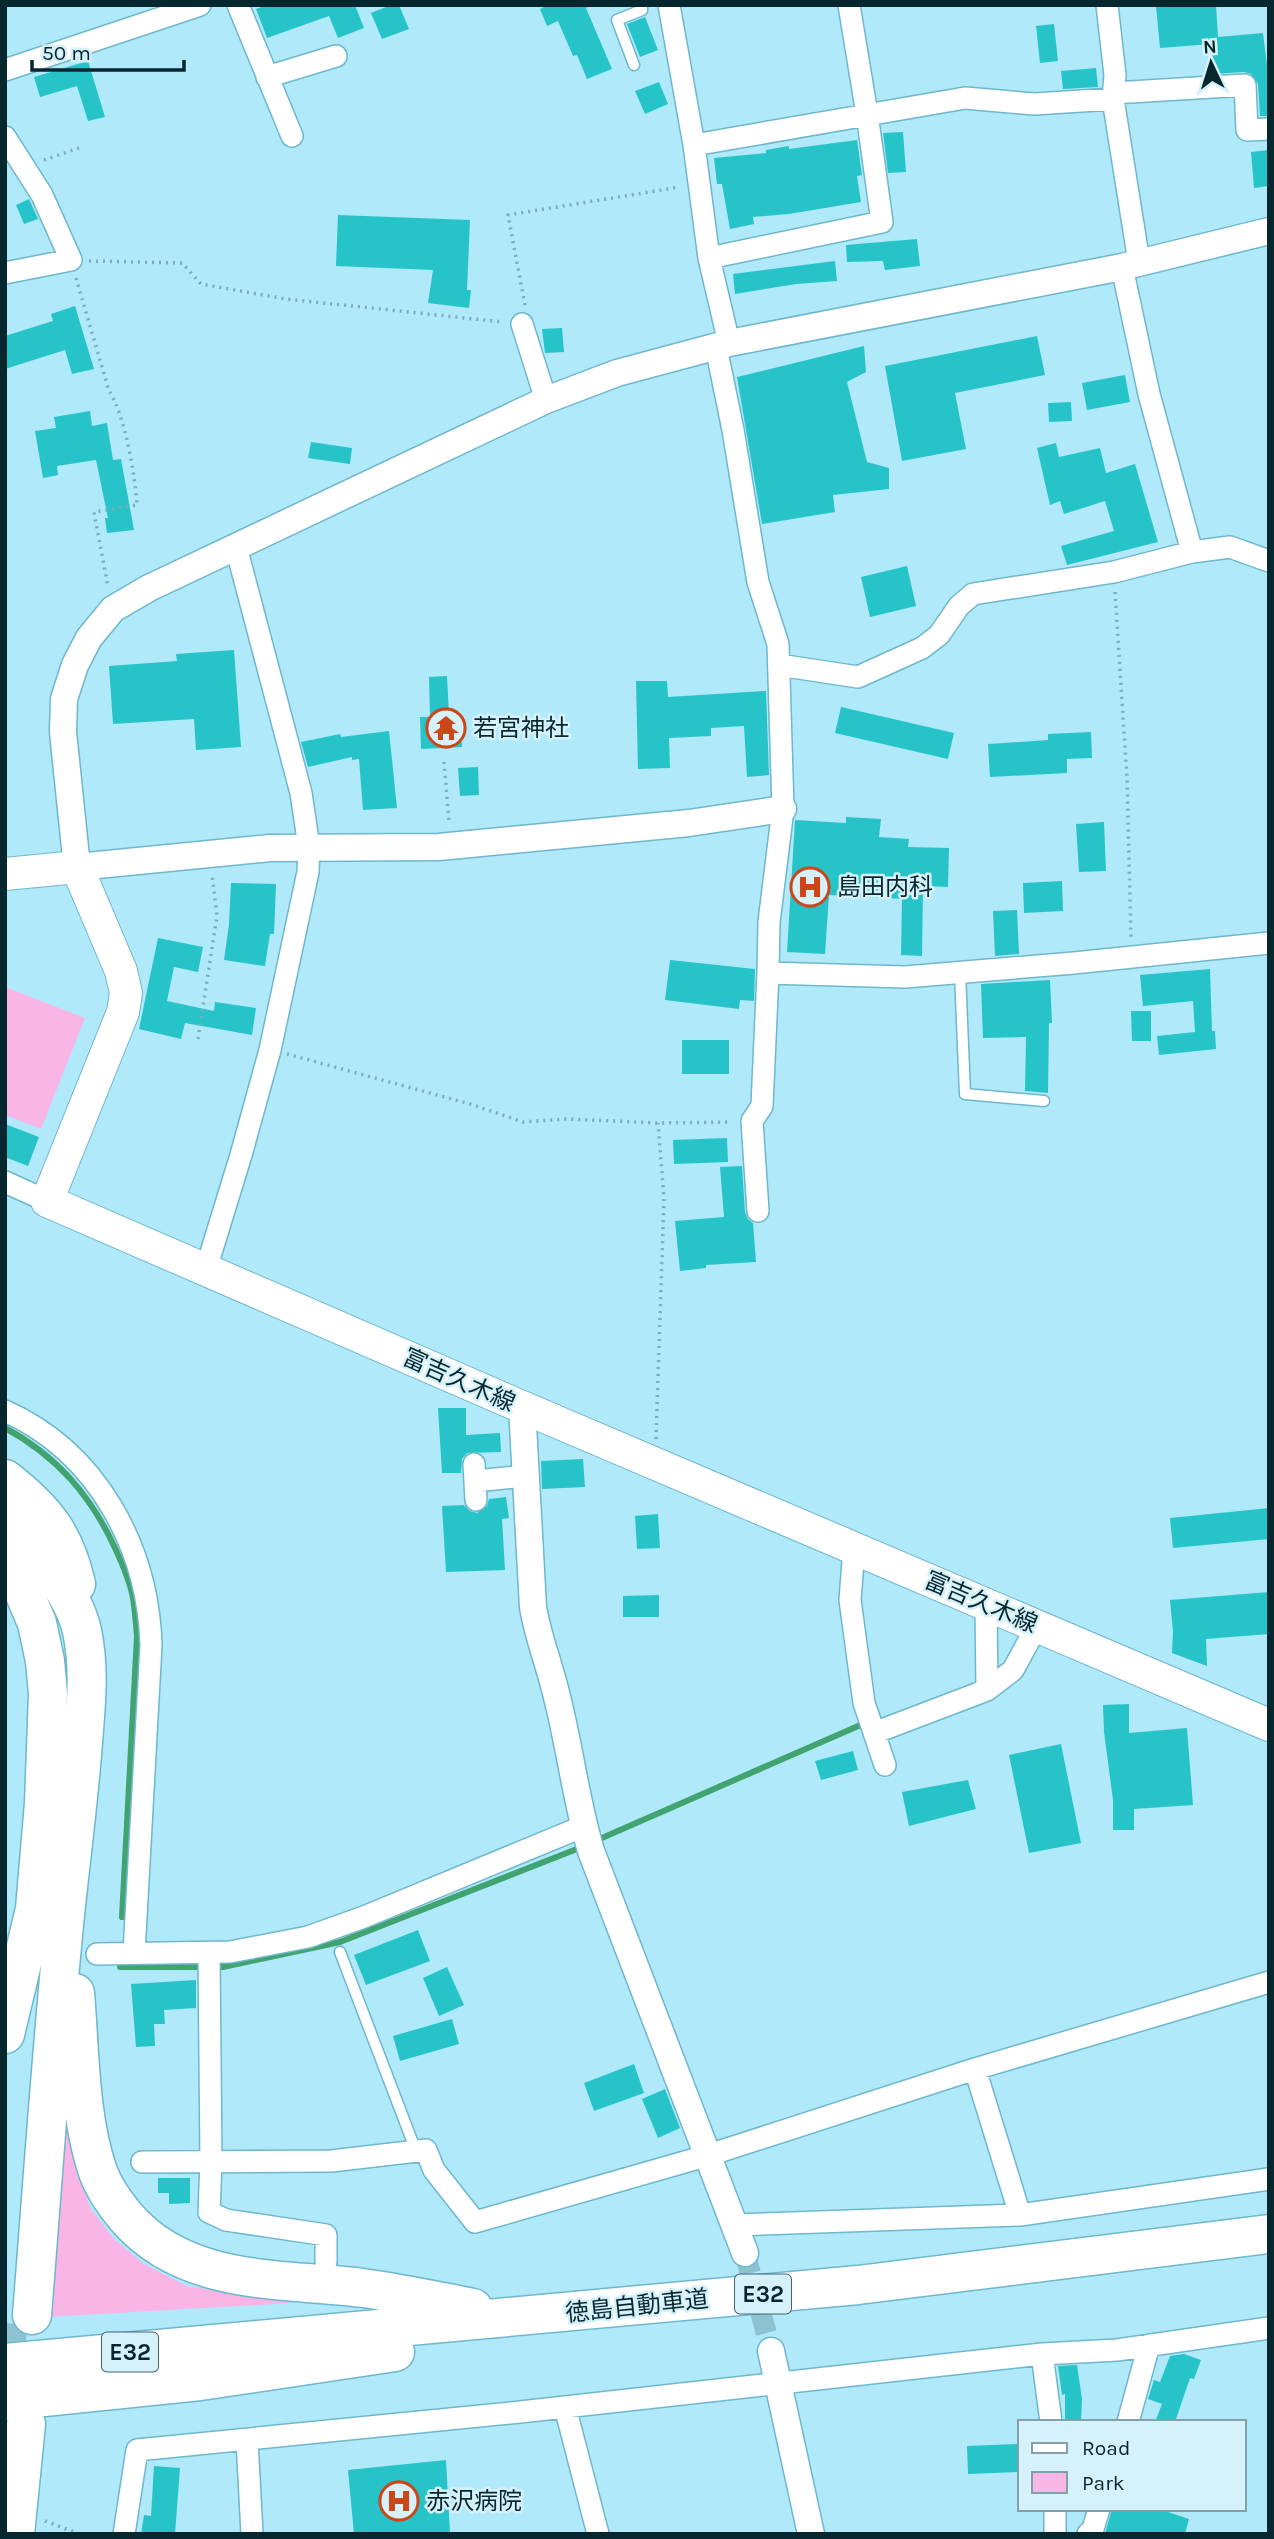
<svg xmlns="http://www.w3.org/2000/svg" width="1274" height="2539" font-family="Karla,'Noto Sans JP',sans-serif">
  <rect width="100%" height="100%" fill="#afe9fa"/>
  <!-- green -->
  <path fill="#fab5e7" d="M5,987L85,1018L41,1129L5,1115Z
    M62,2132H69L76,2171L91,2209L115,2240L144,2264L187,2286L292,2303L47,2317Z"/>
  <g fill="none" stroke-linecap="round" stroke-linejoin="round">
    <!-- stream -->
    <path stroke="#41a370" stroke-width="6" d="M5,1428C57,1456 91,1496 115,1548C122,1563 130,1582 133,1598C135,1611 136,1623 137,1636L122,1917
      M595,1841L865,1723
      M120,1962V1967H223L340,1942L582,1847"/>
  </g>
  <!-- building -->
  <path fill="#26c4c8" d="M267,5H355L364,28L338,38L329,16L267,38L256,9Z
    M391,5H399L409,29L382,39L371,13Z
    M548,5H592L586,8L612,69L587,79L577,55L573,56L558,21L547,26L540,9Z
    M1216,5L1218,37L1263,33L1269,81V116H1260L1258,84L1251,74L1244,72L1213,74L1211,44L1160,48L1156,6Z
    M645,17L658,50L640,57L627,24Z
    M1054,24L1058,61L1040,63L1036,26Z
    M88,61L105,117L88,121L77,86L40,97L34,77Z
    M1096,68L1098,87L1063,89L1061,71Z
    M659,82L668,104L645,114L635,91Z
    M903,132L906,172L888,173L883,133Z
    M857,140L862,175L857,176L861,202L789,214L753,217L754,224L730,229L722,184H717L714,158L766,153V150L789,146V149Z
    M1269,150V186L1254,188L1251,152Z
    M29,199L38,219L24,224L16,205Z
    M338,215L470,220L467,290H471L469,308L428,303L433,270L336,266Z
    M917,239L920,266L885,270L883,261L847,262L846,245Z
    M835,261L837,281L796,284L735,294L733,274Z
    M75,306L94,369L72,374L65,350L5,369V336L53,321L51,314Z
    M562,328L564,352L545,353L542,329Z
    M1037,336L1045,375L955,393L966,449L902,461L885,366Z
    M864,346L866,372L847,382L867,462L889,468V489L833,495L835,512L762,524L737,377Z
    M1125,375L1130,402L1087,410L1082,383Z
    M1071,402L1072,421L1049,422L1048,403Z
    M90,411L92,426L107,423L113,460L121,459L134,530L107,533L105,518H108L96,460L57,466L58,475L43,478L35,431L56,428L54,417Z
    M311,442L352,448L350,464L308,458Z
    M1056,443L1059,457L1100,448L1106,473L1135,464L1158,542L1067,565L1061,546L1114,531L1105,501L1064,514L1060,501L1050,505L1037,448Z
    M907,566L916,606L870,617L861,577Z
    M234,650L241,747L196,750L194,719L113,724L109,666L177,661L176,654Z
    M447,676L449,715H460L462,747L421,749L420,717H430L429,677Z
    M636,681H667L668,697L766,691L769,775L747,777L744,726L711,728V736L669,738L670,768L638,769Z
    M841,707L954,733L948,759L835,733Z
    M389,731L397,808L363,810L359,759L352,760V757L308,767L301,742L340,734L341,737Z
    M1091,732L1092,758L1067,759V773L990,777L988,744L1048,740V734Z
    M478,767L479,795L460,796L458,768Z
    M846,817L881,819L879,837L909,839L908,847L949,848L948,887L923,886L922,956L901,955L902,899L829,895L825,954L787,952L795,820L846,823Z
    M1104,822L1106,871L1079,872L1076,824Z
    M1062,881L1063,911L1024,913L1023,883Z
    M231,883L276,884L274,934H270L265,966L224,960L229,924Z
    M1017,910L1019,954L995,956L993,911Z
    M158,938L203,947L198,972L174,967L167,1001L214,1011L215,1002L256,1008L252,1035L185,1023L181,1039L139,1029Z
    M670,960L755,969L754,1001L740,1000L739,1009L665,1000Z
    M1210,969L1212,1031H1215L1216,1049L1159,1055L1157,1036L1195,1032L1193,1001L1143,1006L1140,975Z
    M1050,980L1052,1023H1049L1048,1093L1025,1091L1026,1037L983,1038L981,984Z
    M1131,1011H1151V1041H1132Z
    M682,1040H729V1074H682Z
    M5,1124L39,1137L28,1166L5,1157Z
    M727,1138L728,1162L674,1164L673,1140Z
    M742,1166L745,1212L748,1219L753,1223L756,1262L706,1265V1268L680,1271L675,1221L724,1217L720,1167Z
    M438,1408H466V1435L500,1433L501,1452L467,1453L462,1459L461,1473H442Z
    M583,1459L585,1487L542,1489L541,1461Z
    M506,1497L509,1518L502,1519L505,1570L446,1572L442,1506L464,1505L470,1511L477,1513L487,1506L489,1499Z
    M1269,1508V1539L1173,1548L1170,1518Z
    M658,1514L660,1548L637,1549L635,1516Z
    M1269,1592V1634L1206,1639L1207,1666L1172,1653L1173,1632L1170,1600Z
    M659,1595V1617H623V1596Z
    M1129,1704V1733L1187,1728L1193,1805L1134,1809V1830H1113V1800L1104,1732L1103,1705Z
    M1061,1744L1081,1843L1029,1853L1009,1755Z
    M853,1751L858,1770L821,1780L815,1761Z
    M968,1780L976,1809L909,1826L902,1792Z
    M418,1930L430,1961L366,1985L354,1955Z
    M447,1967L464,2005L439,2016L423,1978Z
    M196,1980V2008L164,2010L165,2024H154L155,2046L136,2047L131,1984Z
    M452,2019L459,2044L400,2061L393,2036Z
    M634,2064L644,2093L594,2111L584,2083Z
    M665,2089L680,2128L658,2138L642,2099Z
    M158,2178H190V2203L169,2204V2193H158Z
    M1184,2354L1201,2360L1194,2379L1190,2378L1175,2422H1155L1162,2404L1148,2399L1154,2380L1160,2382L1170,2356Z
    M1077,2365L1082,2399L1081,2422H1065V2394L1062,2395L1058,2366Z
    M1018,2444L1020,2472L968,2474L967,2446Z
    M446,2460L450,2533L354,2534L348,2470Z
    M154,2466L180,2468L175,2534H141L144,2515L151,2516Z
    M1112,2509H1159L1189,2519L1185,2534H1105Z"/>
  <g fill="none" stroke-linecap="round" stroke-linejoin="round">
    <!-- minor-tunnel -->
    <path stroke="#8dc2d1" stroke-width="21" stroke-dasharray="21 10" stroke-linecap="butt" d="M745,2253L771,2351"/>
    <!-- motorway-tunnel -->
    <path stroke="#8dc2d1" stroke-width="38" stroke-dasharray="38 19" stroke-linecap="butt" d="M5,2361L9,2317"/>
    <!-- service casing -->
    <g stroke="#6eb7cc" stroke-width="13">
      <path id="service" d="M634,65L617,20L642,10V5
        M960,973L965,1094L1044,1101
        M340,1952L416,2151"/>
    </g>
    <!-- minor casing -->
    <g stroke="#6eb7cc" stroke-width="24">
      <path id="minor" d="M238,5L292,136
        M669,5L694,145L709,258L729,343
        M5,70L200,5
        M267,77L336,56
        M1114,93L1245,85L1247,130L1269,129
        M1113,99L1139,262
        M5,137L42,195L71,260L5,273
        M694,145L965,98L1034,104L1113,99L1115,75L1107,5
        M709,258L882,222L867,114L849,5
        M1122,267L1149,394L1192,552L1230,547L1269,561
        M522,324L546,400
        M716,347L733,430L758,582L778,644L783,809L769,922L768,973L905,977L1074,963L1269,943
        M779,665L858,677L922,648L939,635L959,606L973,594L1114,572L1192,552
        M5,1182L47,1201
        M758,1211L752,1121L762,1106L768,973
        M206,1269L241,1155L270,1050L308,872L309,847L301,793L236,547
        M5,1411C97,1452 148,1547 151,1645L134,1953
        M474,1464L476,1500
        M475,1481L525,1476
        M854,1548L850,1600L864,1703L885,1765
        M987,1690L1013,1670L1037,1626
        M874,1733L987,1690L986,1605
        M209,1953L211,2162L209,2212L226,2220L326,2235V2262
        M97,1954L230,1952L308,1937L364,1917L584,1826
        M975,2069L1020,2215
        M142,2162L331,2161L426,2150L434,2170L475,2222L709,2155L975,2069L1269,1982
        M735,2225L1020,2215L1269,2179
        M1042,2354L1051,2422
        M565,2407L598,2534
        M1128,2422L1149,2345
        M247,2440L252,2534
        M124,2534L137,2450L520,2412L1042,2354L1117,2350L1269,2328
        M1055,2534V2509
        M1088,2534L1093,2529L1099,2509"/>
    </g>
    <!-- tertiary casing -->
    <g stroke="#6eb7cc" stroke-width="29">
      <path id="tertiary" d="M783,809L689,823L439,847L270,848L77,867L63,732L64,699L75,665L89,638L113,609L149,588L546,400L617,373L729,343L1122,267L1269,231
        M522,1407L533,1607C538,1638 550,1666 557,1697C570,1748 576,1801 591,1851L745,2253
        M771,2351L811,2534"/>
    </g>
    <!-- secondary casing -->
    <g stroke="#6eb7cc" stroke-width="34">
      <path id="secondary" d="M5,874L77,867L121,971L126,993L123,1012L47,1201L522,1407L1269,1725"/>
    </g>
    <!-- motorway casing -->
    <g stroke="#6eb7cc" stroke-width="41">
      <path id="motorway" d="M5,1479C45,1510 65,1535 76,1584
        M5,1519C34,1543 74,1594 82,1631C90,1669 86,1704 83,1742C79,1796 72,1850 66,1905C52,2041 43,2178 32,2315
        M5,1556L11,1562L37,1623L45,1661L48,1694L44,1803L35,1909L5,2034
        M75,1993C80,2052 79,2116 98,2172C104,2188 115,2204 126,2217C185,2286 280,2278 363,2288C400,2293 437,2301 473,2308
        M5,2363L858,2285L1269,2234
        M5,2401L200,2381L395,2352
        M15,2534L26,2424"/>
    </g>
    <!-- path -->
    <path stroke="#7aacba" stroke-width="3.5" stroke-dasharray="2 5" stroke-linecap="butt" d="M44,160L79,148
      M89,261L182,263L201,284L286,299L503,322
      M76,278L109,391C125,415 135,475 137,505L94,512L108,587
      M525,305L508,215L680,187
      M1115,592L1127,778L1131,937
      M444,762L449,822
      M198,1039L217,916L212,875
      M287,1054L470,1104L523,1122L566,1119L658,1123L732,1122
      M656,1439L664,1198L658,1123
      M45,2521L79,2534"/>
    <!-- service -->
    <use href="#service" stroke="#fff" stroke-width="10"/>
    <!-- minor -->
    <use href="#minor" stroke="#fff" stroke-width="21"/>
    <!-- tertiary -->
    <use href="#tertiary" stroke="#fff" stroke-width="26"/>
    <!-- secondary -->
    <use href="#secondary" stroke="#fff" stroke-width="32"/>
    <!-- motorway -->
    <use href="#motorway" stroke="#fff" stroke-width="38"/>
  </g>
  <!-- icons -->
  <defs>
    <g id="temple-ring" transform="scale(2.0125)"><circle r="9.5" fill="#d5f1fa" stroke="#cd4617" stroke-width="1.5"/><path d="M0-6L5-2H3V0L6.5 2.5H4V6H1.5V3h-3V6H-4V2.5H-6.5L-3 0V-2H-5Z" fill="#cd4617"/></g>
    <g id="hospital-ring" transform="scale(2.0125)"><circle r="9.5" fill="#d5f1fa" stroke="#cd4617" stroke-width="1.5"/><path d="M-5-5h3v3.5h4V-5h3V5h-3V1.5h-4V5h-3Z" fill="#cd4617"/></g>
  </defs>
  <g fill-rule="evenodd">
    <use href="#temple-ring" x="446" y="728"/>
    <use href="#hospital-ring" x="810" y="887"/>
    <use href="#hospital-ring" x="399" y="2501"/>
  </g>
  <g text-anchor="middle" stroke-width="5" stroke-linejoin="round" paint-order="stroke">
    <!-- shield labels -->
    <g fill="#d5f1fa" stroke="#45646c" stroke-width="2">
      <rect x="735" y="2274.5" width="56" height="39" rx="5"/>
      <rect x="102" y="2332.5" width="56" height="39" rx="5"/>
    </g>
    <g font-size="23" font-weight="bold" fill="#07272f">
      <text x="763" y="2302">E32</text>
      <text x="130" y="2360">E32</text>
    </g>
    <!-- poi labels -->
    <g font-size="24" fill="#07272f" stroke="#d5f1fa" text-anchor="start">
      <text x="473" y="736">若宮神社</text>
      <text x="837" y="895">島田内科</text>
      <text x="426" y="2509">赤沢病院</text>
    </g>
    <!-- street labels -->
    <g font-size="24" fill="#07272f" stroke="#d5f1fa">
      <text transform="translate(459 1380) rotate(24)" y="8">富吉久木線</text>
      <text transform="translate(981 1602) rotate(23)" y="8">富吉久木線</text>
      <text transform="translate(637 2306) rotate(-6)" y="8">徳島自動車道</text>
    </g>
  </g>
  <!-- border -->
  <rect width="1274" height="2539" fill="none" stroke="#07272f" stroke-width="14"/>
  <!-- legend -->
  <rect x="1018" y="2420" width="228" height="91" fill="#d5f1fa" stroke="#83a0a9" stroke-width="2"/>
  <rect x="1032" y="2443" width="35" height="10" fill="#ffffff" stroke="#83a0a9" stroke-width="2"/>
  <text x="1082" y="2455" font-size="21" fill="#07272f">Road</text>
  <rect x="1032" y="2472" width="35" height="21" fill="#fab5e7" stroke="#83a0a9" stroke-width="2"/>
  <text x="1082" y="2490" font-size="21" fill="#07272f">Park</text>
  <!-- north arrow -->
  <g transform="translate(1211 63) rotate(356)" stroke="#d5f1fa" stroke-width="5" paint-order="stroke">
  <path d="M0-5L12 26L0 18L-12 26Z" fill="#07272f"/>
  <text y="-10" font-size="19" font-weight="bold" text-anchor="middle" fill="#07272f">N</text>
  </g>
  <!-- scale -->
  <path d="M32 60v10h152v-10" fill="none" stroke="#07272f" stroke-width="3.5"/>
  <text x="42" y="60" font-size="21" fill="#07272f" stroke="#d5f1fa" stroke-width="5" paint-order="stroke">50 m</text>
</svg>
